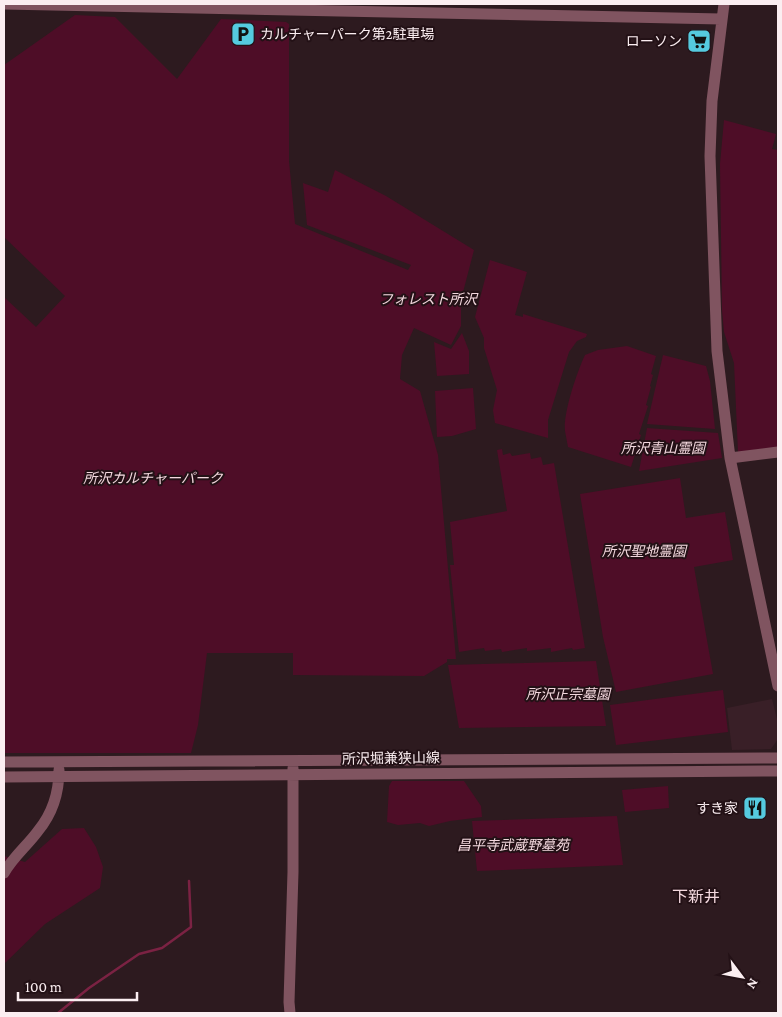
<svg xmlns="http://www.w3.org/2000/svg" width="782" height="1017" font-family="'Crimson Pro','Noto Sans JP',serif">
  <rect width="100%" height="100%" fill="#2d1a1f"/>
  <!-- built -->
  <path fill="#391f27" d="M772,699L778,723V739L771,749L732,750L727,708Z"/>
  <!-- green -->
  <path fill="#4e0d27" d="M75,15L115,17L177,79L221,19L286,22L289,24V161L295,224L408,270L411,265L307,225L303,183L328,192L335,170L386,196L474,250L461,300V326L451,345L414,328L402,355L400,379L420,391L438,455L456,659H447V662L424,676L293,675V653H207L198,725L191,753H4V297L36,327L65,296L4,237V65Z
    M724,120L776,134L772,149L778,150V447L738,452L734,363L724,332L722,310L720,164Z
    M490,260L527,272L515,315L523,317V314L587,334L586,337L577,341L569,352L548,420V438L495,423L493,410L497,390L484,348V338L475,317Z
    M462,333L469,351V374L437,376L434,342L451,349Z
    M627,346L656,356L651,374L653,375L650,386L651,387L646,405L648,406L639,434L641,435L631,467L568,447C567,442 566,436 565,431C563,413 577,372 585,355L598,350Z
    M663,355L706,366L710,381L715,429L647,424Z
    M473,388L476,429L452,436L437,437L435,391Z
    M647,428L718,433L722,458L639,471Z
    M502,449L503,455L510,453L512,456L530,453L531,459L541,457L543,465L554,463L585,648L573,650L572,648L551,652V648L527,651V648L502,652L501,649L485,651L484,648L459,652L450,565H454L450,522L507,511L497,450Z
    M680,478L686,518L725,512L733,560L694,567L713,674L616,692L603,637L580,494Z
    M596,661L606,726L459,728L448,665Z
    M723,690L728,732L616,745L610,705Z
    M392,781H464L481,806L482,817L450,821L429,826L420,823L398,825L387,822L389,786Z
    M668,786L669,808L625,812L622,790Z
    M617,816L623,865L477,871L472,821Z
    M84,828L96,847L103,867L100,888L45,924L4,964V856L25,862L62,829Z"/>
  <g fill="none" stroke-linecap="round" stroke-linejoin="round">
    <!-- stream -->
    <path stroke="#7b2243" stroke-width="2.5" d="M58,1013L89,988L139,954L162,948L191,927L189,881"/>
    <!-- secondary -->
    <path stroke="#805460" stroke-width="11" d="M4,4L721,19
      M724,4L712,101L710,156L717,351L730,458L778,686
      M730,458L778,452
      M4,762L778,758
      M4,777C262,774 520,771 778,771
      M4,873C13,857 27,846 38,831C52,814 59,792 59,770
      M290,1013L289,1002L293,872V768"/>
  </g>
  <!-- icons -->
  <defs>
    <g id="parking-square" transform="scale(1.25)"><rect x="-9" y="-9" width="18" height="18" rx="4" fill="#55cadf" stroke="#231116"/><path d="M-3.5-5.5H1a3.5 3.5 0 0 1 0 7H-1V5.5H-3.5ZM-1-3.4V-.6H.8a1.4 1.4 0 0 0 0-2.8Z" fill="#111"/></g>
    <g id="supermarket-square" transform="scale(1.25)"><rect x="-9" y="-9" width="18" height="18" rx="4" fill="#55cadf" stroke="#231116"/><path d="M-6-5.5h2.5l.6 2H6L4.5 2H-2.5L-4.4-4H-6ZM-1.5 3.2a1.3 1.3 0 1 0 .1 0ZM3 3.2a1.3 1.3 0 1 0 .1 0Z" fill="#111"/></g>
    <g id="restaurant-square" transform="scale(1.25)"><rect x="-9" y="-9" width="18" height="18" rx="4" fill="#55cadf" stroke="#231116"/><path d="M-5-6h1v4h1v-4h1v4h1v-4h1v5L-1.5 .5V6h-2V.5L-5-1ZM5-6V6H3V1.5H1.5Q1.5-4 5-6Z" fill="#111"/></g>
  </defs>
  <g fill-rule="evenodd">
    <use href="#parking-square" x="243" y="34"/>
    <use href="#supermarket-square" x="699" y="41"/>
    <use href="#restaurant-square" x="755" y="808"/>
  </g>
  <g text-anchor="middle" stroke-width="4" stroke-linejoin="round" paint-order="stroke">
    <!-- poi labels -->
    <g font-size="14" fill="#fbeef1" stroke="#231116" text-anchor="end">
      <text x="260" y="39" text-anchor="start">カルチャーパーク第2駐車場</text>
      <text x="682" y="46">ローソン</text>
      <text x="738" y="813">すき家</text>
    </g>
    <!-- park labels -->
    <g font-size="14" font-style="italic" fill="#f3d8de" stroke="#231116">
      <text x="428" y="304">フォレスト所沢</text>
      <text x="663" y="453">所沢青山霊園</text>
      <text x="153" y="483">所沢カルチャーパーク</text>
      <text x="644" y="556">所沢聖地霊園</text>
      <text x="568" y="699">所沢正宗墓園</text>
      <text x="513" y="850">昌平寺武蔵野墓苑</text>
    </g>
    <!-- street labels -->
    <g font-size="14" fill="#fbeef1" stroke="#231116">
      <text transform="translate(391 758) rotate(-1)" y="5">所沢堀兼狭山線</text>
    </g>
    <!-- quarter labels -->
    <g font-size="16" fill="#f4d9df" stroke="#231116">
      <text x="696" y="902">下新井</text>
    </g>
  </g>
  <!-- border -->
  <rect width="782" height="1017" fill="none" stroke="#fbeef1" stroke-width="10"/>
  <!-- north arrow -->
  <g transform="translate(742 977) rotate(122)" stroke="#231116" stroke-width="4" paint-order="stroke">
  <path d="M0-4L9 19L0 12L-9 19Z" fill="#fbeef1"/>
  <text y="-8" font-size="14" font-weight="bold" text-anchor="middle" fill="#fbeef1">N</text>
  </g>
  <!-- scale -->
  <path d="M18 992v8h119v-8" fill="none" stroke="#fbeef1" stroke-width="2.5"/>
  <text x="25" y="992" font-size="15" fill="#fbeef1" stroke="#231116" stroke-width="4" paint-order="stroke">100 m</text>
</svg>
